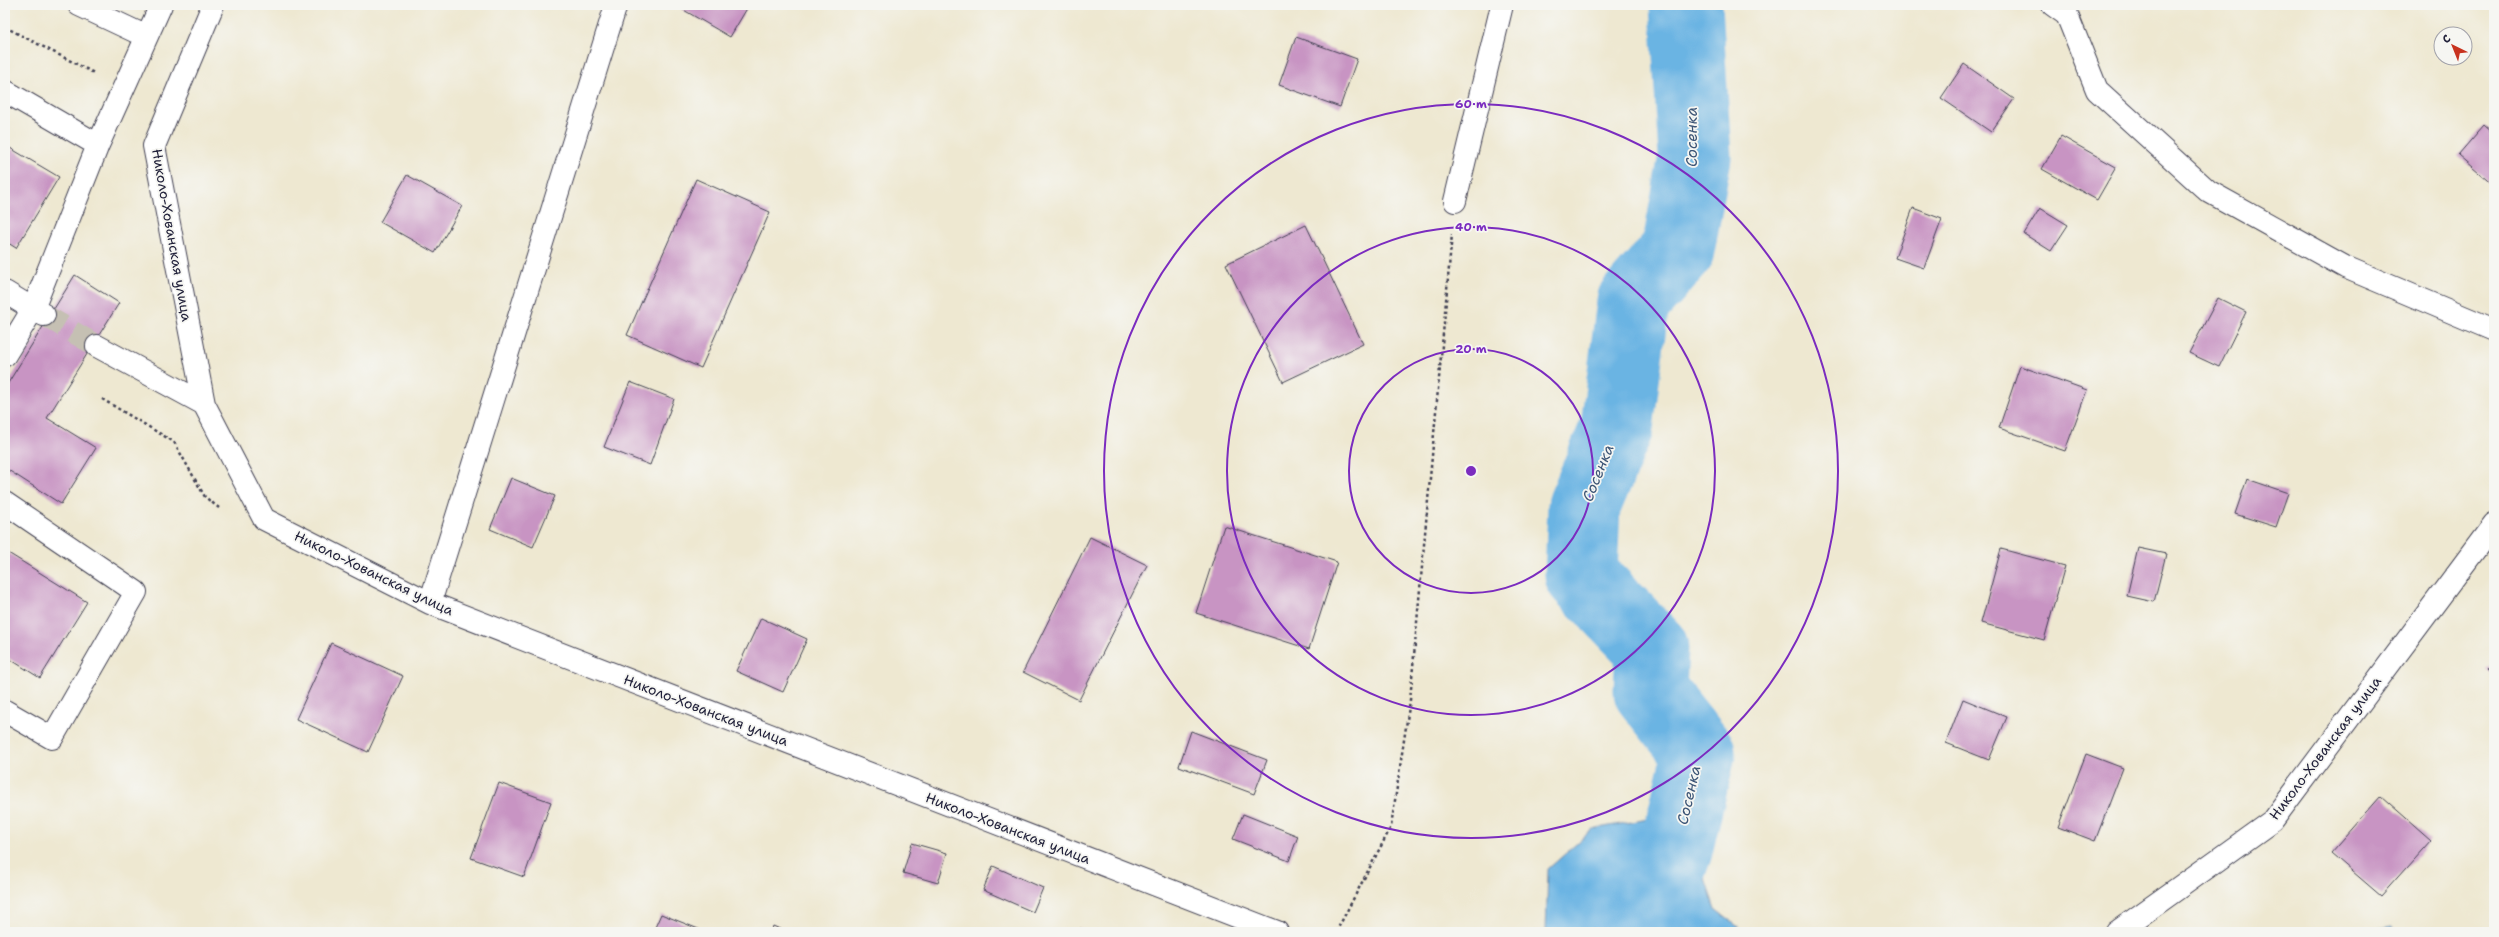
<svg xmlns="http://www.w3.org/2000/svg" width="2499" height="937" font-family="'Shantell Sans',sans-serif">
  <rect width="100%" height="100%" fill="#f6f6f2"/>
  <filter id="ink" filterUnits="userSpaceOnUse"><feTurbulence type="fractalNoise" baseFrequency=".025" numOctaves="2"/><feDisplacementMap in="SourceGraphic" scale="8" xChannelSelector="R" yChannelSelector="G"/><feConvolveMatrix kernelMatrix="1 2 1 2 8 2 1 2 1" color-interpolation-filters="sRGB"/></filter>
  <filter id="wash" filterUnits="userSpaceOnUse"><feTurbulence type="fractalNoise" baseFrequency=".012" numOctaves="4" result="noise"/><feDisplacementMap in="SourceGraphic" scale="16" xChannelSelector="R" yChannelSelector="G"/><feGaussianBlur stdDeviation="0.9" result="paint"/><feColorMatrix in="noise" values="0 0 0 0 0 0 0 0 0 0 0 0 0 0 0 0 0 1.4 0 .05"/><feComposite in="paint" operator="in"/></filter>
  <g filter="url(#wash)">
    <rect width="100%" height="100%" fill="#eee8d1"/>
    <!-- water -->
    <path fill="#6bb4e3" stroke="#466b8f" d="M1659,817L1701,818L1699,861L1715,909L1745,932H1546L1548,869L1593,829Z
      M2392,926L2394,932H2355Z"/>
    <g fill="none" stroke-linecap="round" stroke-linejoin="round">
      <!-- river -->
      <path stroke="#6bb4e3" stroke-width="73" d="M1669,932L1656,907L1676,850L1699,753L1650,691L1652,648L1581,575L1584,506L1617,427L1633,302L1678,250L1695,157L1686,5"/>
    </g>
    <g id="blocks">
      <!-- building -->
      <path fill="#c894c3" d="M684,5H749L730,37L682,9Z
        M1296,37L1357,59L1340,107L1279,85Z
        M1964,64L2014,99L1991,132L1941,98Z
        M2484,125L2494,134V186L2458,155Z
        M2061,136L2116,167L2097,200L2042,169Z
        M5,145L59,177L16,248L5,241Z
        M407,175L462,206L435,253L380,222Z
        M696,179L770,212L701,368L627,335Z
        M1913,208L1942,219L1924,268L1895,258Z
        M2040,208L2068,225L2051,251L2024,234Z
        M1306,225L1363,344L1283,382L1226,264Z
        M75,275L119,303L47,418L96,448L61,504L5,468V388Z
        M2218,298L2246,312L2219,367L2189,353Z
        M2020,366L2087,390L2065,451L1999,428Z
        M630,382L674,399L650,465L604,447Z
        M511,478L555,496L533,547L490,529Z
        M2247,479L2288,493L2276,527L2235,514Z
        M1224,526L1337,562L1309,649L1196,613Z
        M1090,537L1147,565L1079,700L1023,672Z
        M2138,548L2166,554L2154,602L2127,596Z
        M2001,549L2065,566L2044,640L1981,623Z
        M5,551L87,602L40,678L5,656Z
        M761,618L807,639L783,692L736,671Z
        M331,643L403,676L368,752L296,719Z
        M2494,664V677L2487,670Z
        M1963,699L2007,717L1989,760L1946,743Z
        M1191,731L1267,760L1254,794L1179,766Z
        M2086,754L2123,768L2095,841L2058,827Z
        M499,783L551,802L524,877L471,858Z
        M2381,796L2431,840L2381,896L2331,853Z
        M1243,814L1298,836L1289,861L1233,839Z
        M912,843L947,853L938,883L903,873Z
        M993,866L1043,888L1033,912L983,890Z
        M661,914L706,932H653Z
        M773,926L787,932H771Z
        M1080,928L1088,932H1078Z"/>
    </g>
  </g>
  <g filter="url(#ink)">
    <use href="#blocks" fill-opacity="0" stroke="#414052" stroke-width="1"/>
    <g fill="none" stroke-linecap="round" stroke-linejoin="round">
      <!-- minor-tunnel -->
      <path stroke="#c5c0b3" stroke-width="22" stroke-dasharray="22 11" stroke-linecap="butt" d="M44,315L97,346"/>
      <!-- minor casing -->
      <g stroke="#414052" stroke-width="24">
        <path id="minor" d="M79,5L145,36
          M2053,5L2067,15L2097,90L2208,191L2345,267L2494,330
          M5,91L98,145
          M1455,201L1502,5
          M5,292L33,309L98,145L161,5
          M97,346L204,404L264,519L430,603L1277,932
          M5,355L33,309L44,315
          M204,404L154,146L213,5
          M5,503L136,592L52,738L5,711
          M430,603L616,5
          M2117,932L2272,821L2494,524"/>
      </g>
      <!-- path -->
      <path stroke="#414052" stroke-width="2.5" stroke-dasharray="3 3" stroke-linecap="butt" d="M5,27L94,73
        M102,399L174,442L205,497L219,508
        M1336,932L1391,827L1410,700L1452,234"/>
      <!-- minor -->
      <use href="#minor" stroke="#fff" stroke-width="22"/>
    </g>
  </g>
  <!-- distance rings -->
  <g fill="none" stroke="#7b2cbf" stroke-width="2">
    <circle cx="1471" cy="471" r="122"/>
    <circle cx="1471" cy="471" r="244"/>
    <circle cx="1471" cy="471" r="367"/>
  </g>
  <g text-anchor="middle" stroke-width="3.5" stroke-linejoin="round" paint-order="stroke">
    <!-- street labels -->
    <g font-size="14" fill="#22223b" stroke="#f6f6f2">
      <text transform="translate(172 235) rotate(80)" y="5">Николо-Хованская улица</text>
      <text transform="translate(374 573) rotate(26)" y="5">Николо-Хованская улица</text>
      <text transform="translate(706 710) rotate(21)" y="5">Николо-Хованская улица</text>
      <text transform="translate(2325 748) rotate(-53)" y="5">Николо-Хованская улица</text>
      <text transform="translate(1008 828) rotate(21)" y="5">Николо-Хованская улица</text>
    </g>
    <!-- water labels -->
    <g font-size="15" font-style="italic" fill="#3c5576" stroke="#f6f6f2">
      <text transform="translate(1692 137) rotate(-90)" y="5">Сосенка</text>
      <text transform="translate(1598 473) rotate(-68)" y="5">Сосенка</text>
      <text transform="translate(1689 795) rotate(-77)" y="5">Сосенка</text>
    </g>
  </g>
  <circle cx="1471" cy="471" r="6" fill="#7b2cbf" stroke="#f6f6f2" stroke-width="2"/>
  <g font-size="12" text-anchor="middle" font-weight="bold" fill="#7b2cbf" stroke="#f6f6f2" stroke-width="3.5" stroke-linejoin="round" paint-order="stroke">
    <text x="1471" y="108">60 m</text>
    <text x="1471" y="231">40 m</text>
    <text x="1471" y="353">20 m</text>
  </g>
  <!-- margin -->
  <rect width="2499" height="937" fill="none" stroke="#f6f6f2" stroke-width="20"/>
  <!-- north arrow -->
  <g transform="translate(2453 46) rotate(317)"><circle r="19" fill="#f6f6f2" stroke="#a1a1a9"/>
  <path d="M0-3L7 15L0 10L-7 15Z" fill="#c8321e"/>
  <text y="-6" font-size="11" font-weight="bold" text-anchor="middle" fill="#22223b">С</text>
  </g>
</svg>
